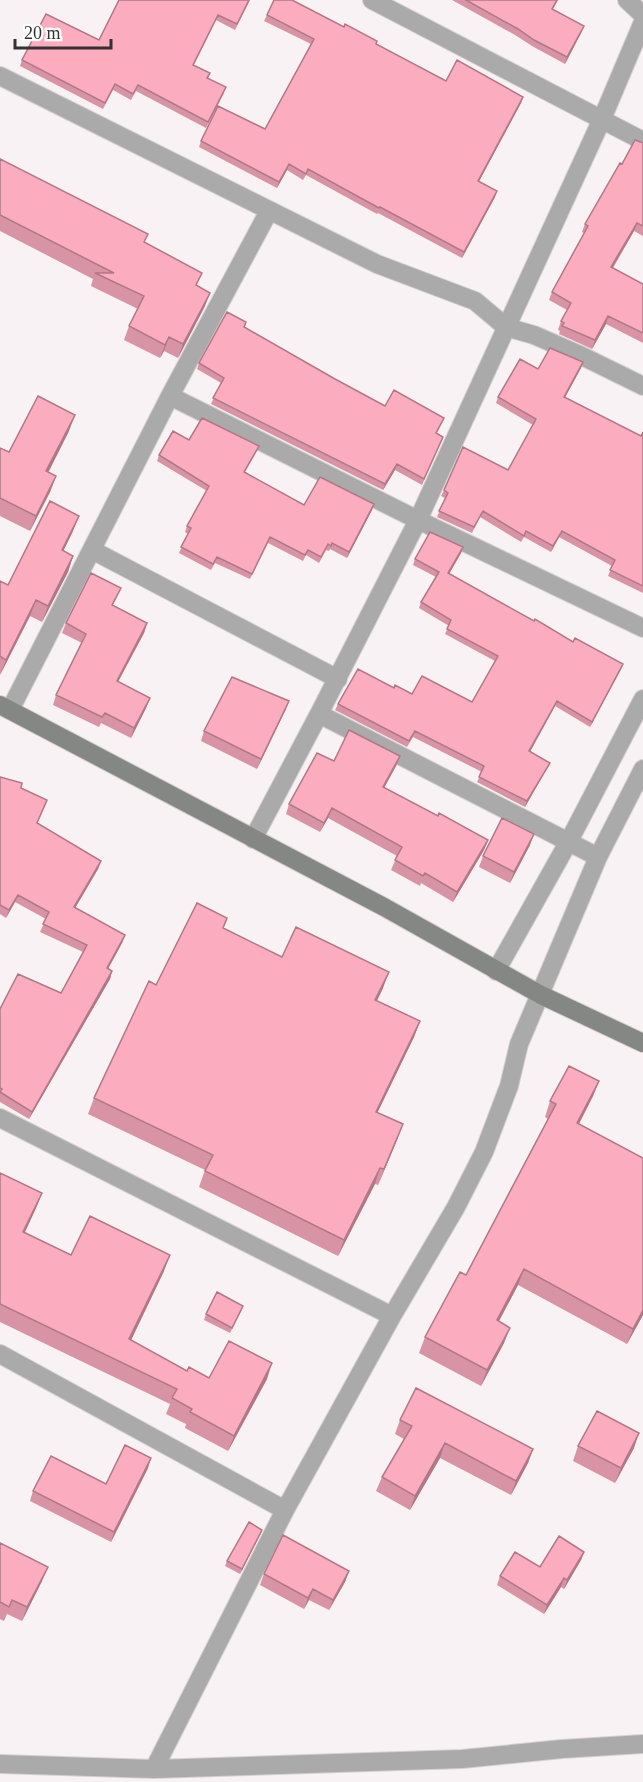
<svg xmlns="http://www.w3.org/2000/svg" width="643" height="1782" font-family="Georgia,serif">
  <rect width="100%" height="100%" fill="#f8f2f4"/>
  <g fill="none" stroke-linecap="round" stroke-linejoin="round">
    <!-- street casing -->
    <g stroke="#d5cfd1" stroke-width="20">
      <path id="street" d="M372,0L643,141
        M627,0L643,15
        M0,76L377,264L475,301L506,327L534,335L582,356L643,386
        M170,396L418,520L643,628
        M92,550L338,679
        M10,710L170,396L269,211
        M319,714L418,520L602,119L643,22
        M253,839L319,714L598,857
        M496,971L569,841L643,699
        M0,1118L392,1316
        M0,1354L285,1510
        M0,1764L154,1769L462,1759L562,1749L643,1744
        M154,1769L285,1510L392,1316L456,1207L484,1152L509,1086L519,1044L598,857L643,769"/>
    </g>
    <!-- secondary casing -->
    <g stroke="#d5cfd1" stroke-width="20">
      <path id="secondary" d="M0,705L384,907L541,995L643,1043"/>
    </g>
    <!-- street -->
    <use href="#street" stroke="#a9aaa9" stroke-width="18"/>
    <!-- secondary -->
    <use href="#secondary" stroke="#858784" stroke-width="18"/>
  </g>
  <!-- wall -->
  <path fill="#d894a4" d="M119,0H250L235,30L216,20L194,65L210,73L208,79L224,93L206,128L136,91L131,100L113,90L103,109L20,66L22,60L99,40Z
    M452,0H558L553,9L581,33L565,64L532,46L515,35Z
    M267,15L376,45L446,81L523,97L521,103L479,181L495,197L462,258L378,213L377,214L306,175L303,180L287,170L277,188L199,147L201,141L265,129L311,44L264,21Z
    M643,143V236L634,231L613,268L643,284V343L606,324L592,349L559,334L560,331L558,330L561,321L567,310L549,300L552,292L584,233L582,232L585,224L622,164Z
    M0,159L145,243L198,286L205,306L178,358L164,351L160,358L124,340L129,326L138,309L91,286L93,279L0,231Z
    M246,322L245,327L335,379L385,406L444,418L437,433L441,442L422,485L395,470L383,490L211,404L221,383L197,369L199,363Z
    M581,368L565,397L641,436L643,432V593L608,576L612,566L559,537L551,552L524,537L521,542L480,517L472,533L437,517L445,498L441,496L444,490L508,470L533,425L496,403L498,397L538,369Z
    M69,431L48,472L56,476L50,492L30,531L0,516V448L9,452Z
    M189,440L259,446L256,452L245,472L304,505L372,510L347,558L330,549L329,551L326,550L319,563L306,555L303,561L268,543L250,579L215,563L211,570L179,553L188,534L185,532L187,526L207,491L157,461L159,455Z
    M73,531L63,551L73,556L68,572L42,622L30,616L0,675V581L8,585Z
    M463,547L461,553L449,574L621,669L590,727L555,706L530,752L550,763L547,768L525,807L477,782L482,772L413,737L407,747L335,710L338,704L394,688L412,694L472,702L495,661L445,634L449,626L419,608L421,602L436,577L413,565L415,559Z
    M117,597L113,605L147,623L144,633L118,682L150,698L146,708L131,738L101,723L99,727L53,705L56,695L82,643L62,633L66,623Z
    M289,701L285,711L257,769L201,741L204,731Z
    M400,756L396,766L384,788L438,816L488,840L484,850L453,902L421,883L420,886L391,870L397,856L328,818L320,832L286,814L289,804L334,761Z
    M0,777L21,788L47,800L37,823L101,861L98,869L75,908L125,935L122,943L108,969L112,971L110,979L29,1119L0,1102V1009L61,993L83,952L40,932L46,919L15,902L6,918L0,914Z
    M530,845L510,883L479,867L483,856Z
    M224,928L282,957L383,988L377,1001L420,1021L414,1037L377,1113L397,1140L378,1185L375,1184L338,1256L199,1187L205,1170L88,1114L94,1098L156,985Z
    M599,1081L593,1096L579,1124L643,1158V1315L627,1344L518,1285L499,1321L504,1343L481,1386L419,1353L425,1337L466,1275L548,1119L545,1117L550,1101Z
    M0,1173L42,1193L36,1208L25,1232L71,1255L164,1271L131,1340L187,1371L209,1378L267,1379L228,1451L185,1428L186,1424L166,1414L170,1404L0,1322Z
    M241,1311L230,1333L204,1320L206,1314Z
    M400,1420L533,1449L528,1463L511,1495L440,1458L410,1510L376,1491L382,1477L404,1439L395,1434Z
    M578,1446L634,1448L615,1483L573,1461Z
    M148,1468L111,1542L30,1501L33,1491L106,1484Z
    M262,1530L240,1574L225,1566L227,1561Z
    M0,1543L42,1581L22,1621L7,1614L4,1621L0,1619Z
    M584,1552L581,1560L564,1589L561,1587L544,1614L497,1585L500,1576L540,1567Z
    M349,1571L345,1582L329,1610L309,1600L304,1609L260,1585L264,1574Z"/>
  <!-- shaded-wall -->
  <path fill="#b07886" d="M584,26L581,33L565,64L567,57Z
    M523,97L521,103L476,187L478,181Z
    M289,164L287,170L277,188L279,182Z
    M497,191L495,197L462,258L464,252Z
    M637,223L634,231L608,275L611,267Z
    M210,293L205,306L178,358L183,344Z
    M608,316L606,324L592,349L595,340Z
    M169,337L164,351L160,358L165,345Z
    M583,362L581,368L562,403L564,397Z
    M75,415L69,431L41,487L46,471Z
    M259,446L256,452L242,477L244,472Z
    M397,464L395,470L383,490L385,484Z
    M56,476L50,492L30,531L36,516Z
    M374,504L372,510L347,558L349,552Z
    M79,516L73,531L56,566L62,550Z
    M562,531L559,537L551,552L553,546Z
    M463,547L461,553L446,579L448,573Z
    M73,556L68,572L42,622L48,606Z
    M36,600L30,616L0,675L6,660Z
    M147,623L144,633L113,691L117,681Z
    M623,664L621,669L590,727L592,722Z
    M150,698L146,708L131,738L134,728Z
    M289,701L285,711L257,769L261,759Z
    M557,701L555,706L527,757L529,751Z
    M400,756L396,766L379,797L383,787Z
    M550,763L547,768L525,807L527,801Z
    M332,808L328,818L320,832L324,823Z
    M534,834L530,845L510,883L514,872Z
    M488,840L484,850L453,902L457,892Z
    M101,861L98,869L71,915L74,907Z
    M18,895L15,902L6,918L9,910Z
    M125,935L122,943L104,976L107,968Z
    M112,971L110,979L29,1119L32,1112Z
    M389,972L383,988L369,1016L375,1000Z
    M420,1021L414,1037L370,1128L376,1112Z
    M599,1081L593,1096L571,1139L577,1123Z
    M403,1124L397,1140L378,1185L384,1169Z
    M380,1168L375,1184L338,1256L344,1240Z
    M42,1193L36,1208L18,1247L23,1232Z
    M170,1255L164,1271L124,1355L129,1339Z
    M524,1269L518,1285L491,1336L497,1320Z
    M643,1310V1315L627,1344L633,1329Z
    M510,1328L504,1343L481,1386L487,1370Z
    M272,1363L267,1379L228,1451L234,1436Z
    M639,1433L634,1448L615,1483L621,1468Z
    M445,1443L440,1458L410,1510L415,1496Z
    M533,1449L528,1463L511,1495L516,1481Z
    M151,1458L148,1468L111,1542L114,1532Z
    M262,1530L260,1535L240,1574L242,1569Z
    M584,1552L581,1560L564,1589L567,1580Z
    M48,1567L42,1581L22,1621L27,1607Z
    M349,1571L345,1582L329,1610L333,1600Z
    M564,1578L561,1587L544,1614L547,1605Z
    M313,1589L309,1600L304,1609L308,1598Z"/>
  <!-- building -->
  <path fill="#fbacbf" stroke="#b07886" stroke-width="1.5" d="M119,0H249L237,24L218,15L193,65L210,73L207,78L226,87L208,122L138,85L133,94L115,84L105,103L22,60L46,14L99,40Z
    M274,0H292L344,27L345,24L377,41L376,44L446,81L457,60L523,97L478,181L497,191L464,252L380,207L379,208L308,169L306,174L289,164L279,182L201,141L218,106L265,129L314,39L267,15Z
    M466,0H557L552,9L584,26L567,57L534,40L518,29Z
    M635,140L643,143V226L637,223L611,267L643,284V333L608,316L595,340L562,326L564,323L561,321L571,303L552,292L588,226L585,224L620,163L622,164Z
    M0,159L148,234L144,242L202,273L196,285L210,293L183,344L169,337L165,345L129,326L144,296L95,273H114L0,215Z
    M227,312L246,322L244,327L335,379L385,406L394,390L444,418L436,433L443,437L424,479L397,464L385,484L213,398L224,378L199,363Z
    M550,348L583,362L564,397L641,436L643,432V586L610,570L615,560L562,531L553,546L526,531L524,536L483,511L474,527L439,511L448,493L444,490L463,447L508,470L536,419L498,397L520,359L538,369Z
    M38,396L75,415L46,471L56,476L36,516L0,498V448L9,452Z
    M202,418L259,446L244,472L304,505L320,477L374,504L349,552L332,543L331,546L328,544L321,557L308,550L305,555L270,537L252,574L217,557L213,564L181,547L191,528L187,526L209,486L159,455L173,431L189,440Z
    M50,501L79,516L62,550L73,556L48,606L36,600L6,660L0,656V581L8,585Z
    M430,532L463,547L448,573L534,621L535,619L573,642L575,638L623,664L592,722L557,701L529,751L550,763L527,801L479,777L484,766L415,731L409,741L338,704L358,669L394,688L395,685L412,694L422,676L472,702L498,656L447,629L451,620L421,602L439,572L415,559Z
    M91,573L121,588L112,605L147,623L117,681L150,698L134,728L105,713L102,717L56,695L86,634L66,623Z
    M232,677L289,701L261,759L204,731Z
    M349,730L400,756L383,787L438,816L439,813L488,840L457,892L425,873L423,876L395,860L402,847L332,808L324,823L289,804L317,753L334,761Z
    M0,777L22,783L21,788L47,800L37,823L101,861L74,907L125,935L107,968L112,971L32,1112L0,1092L2,1089L0,1088V1009L18,974L61,993L87,945L43,924L49,912L18,895L9,910L0,905Z
    M502,818L534,834L514,872L483,856Z
    M197,903L227,918L223,928L282,957L296,927L389,972L375,1000L420,1021L376,1112L403,1124L384,1169L380,1168L344,1240L205,1171L213,1155L94,1098L149,981L156,985Z
    M569,1066L599,1081L577,1123L643,1158V1310L633,1329L524,1269L497,1320L510,1328L487,1370L425,1337L460,1272L466,1275L556,1104L550,1101Z
    M0,1173L42,1193L23,1232L71,1255L90,1216L170,1255L129,1339L187,1371L189,1367L209,1378L229,1341L272,1363L234,1436L190,1412L192,1409L172,1398L177,1389L0,1304Z
    M217,1292L243,1306L232,1328L206,1314Z
    M416,1388L533,1449L516,1481L445,1443L415,1496L382,1477L412,1426L400,1420Z
    M597,1411L639,1433L621,1468L578,1446Z
    M125,1445L151,1458L114,1532L33,1491L51,1456L106,1484Z
    M249,1522L262,1530L242,1569L227,1561Z
    M283,1535L349,1571L333,1600L313,1589L308,1598L264,1574Z
    M559,1536L584,1552L567,1580L564,1578L547,1605L500,1576L515,1552L540,1567Z
    M0,1543L48,1567L27,1607L12,1600L9,1607L0,1602Z"/>
  <!-- scale -->
  <path d="M15 39v9h96v-9" fill="none" stroke="#333131" stroke-width="3"/>
  <text x="24" y="39" font-size="18" fill="#333131" stroke="#ffffff" stroke-width="4.5" paint-order="stroke">20 m</text>
</svg>
